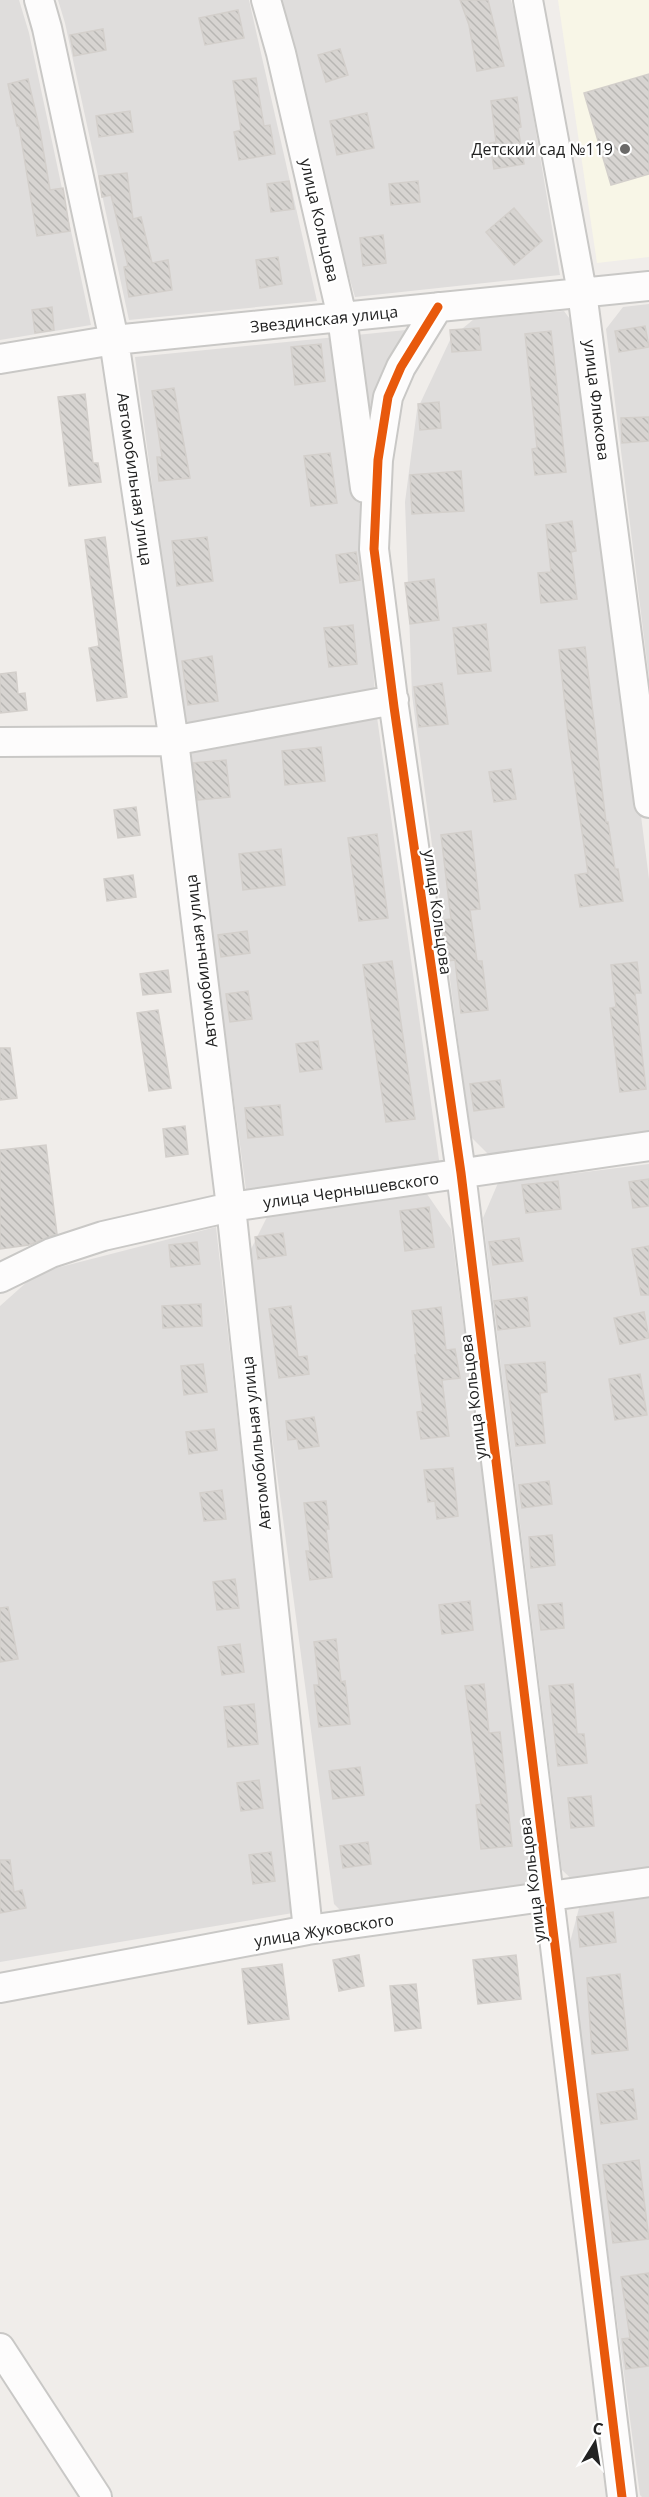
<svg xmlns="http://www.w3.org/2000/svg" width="649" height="2497" font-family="'Open Sans',sans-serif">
  <defs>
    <pattern id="building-back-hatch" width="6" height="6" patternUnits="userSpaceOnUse" patternTransform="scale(1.5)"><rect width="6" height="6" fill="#d7d4d1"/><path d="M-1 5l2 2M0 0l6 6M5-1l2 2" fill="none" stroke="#b8b6b3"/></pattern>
  </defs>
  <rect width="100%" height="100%" fill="#f0edea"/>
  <!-- residential -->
  <path fill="#dfdddc" d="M0,0H19L29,33L91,325L0,340Z
    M58,0H249L317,301L129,320L65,23Z
    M270,0H511L519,31L560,275L355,297Z
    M649,304V678L606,329L623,307Z
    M564,311L580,333L649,879V1132L488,1154L471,1137L412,695L405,502L417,410L451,338L474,319Z
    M406,330L368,411L361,495L376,710L440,1167L247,1197L135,357Z
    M649,1164V1878L580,1887L562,1870L483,1218L498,1183Z
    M427,1194L451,1229L535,1879L519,1898L352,1922L334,1904L248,1255L267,1217Z
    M216,1227L293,1913L0,1962V1306L37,1273Z
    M649,1897V2497H642L640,2495L568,1950L579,1908Z"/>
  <!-- education -->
  <path fill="#f8f6e7" d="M558,0H649V257L597,263Z"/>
  <!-- building -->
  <path fill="url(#building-back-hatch)" stroke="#d3cfcb" stroke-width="1.5" d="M460,0H488L504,66L477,71L469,25Z
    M238,10L244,38L205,45L199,18Z
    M103,29L106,50L74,56L70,35Z
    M340,49L348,75L326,82L318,55Z
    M649,74V174L611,185L584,93Z
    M256,78L264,126L270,125L275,154L239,160L234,132L241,130L233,81Z
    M28,79L40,131L50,190L63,188L70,231L37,236L19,126H17L8,84Z
    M517,97L521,127L518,128L524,164L494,169L490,143L496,142L491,101Z
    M130,111L133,132L99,137L96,116Z
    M367,113L374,148L337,155L330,121Z
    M127,173L133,219L141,217L152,263L168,260L172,290L129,297L124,267L128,266L111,195L102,197L99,176Z
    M289,181L294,209L271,212L267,184Z
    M418,181L420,202L391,205L389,184Z
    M514,208L542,241L514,265L486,232Z
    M383,235L386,263L363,266L360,238Z
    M278,257L282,284L260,288L256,260Z
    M52,307L54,330L35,333L32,310Z
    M645,326L649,347L619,352L615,331Z
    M479,328L481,350L452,352L450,330Z
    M551,331L566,472L535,475L532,449L537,448L525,334Z
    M321,344L325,381L295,385L291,347Z
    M174,388L190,478L159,481L157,457H162L152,391Z
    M85,394L93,463H98L101,482L69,486L58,397Z
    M439,402L441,428L420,430L418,404Z
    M649,417V441L622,443L621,418Z
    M330,453L337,503L311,506L304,456Z
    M461,471L464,511L412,514L410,475Z
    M572,521L576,551L571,552L577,599L541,603L538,573L551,572L546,525Z
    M105,537L127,697L97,701L89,648L99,646L85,540Z
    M207,537L213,581L177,586L172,541Z
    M356,552L360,580L340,583L336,555Z
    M434,579L439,620L410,624L405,583Z
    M486,624L491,671L458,674L453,628Z
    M353,625L357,664L329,667L324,628Z
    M585,647L606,822H608L615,869H618L623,901L580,907L575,875L588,873L569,742L559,650Z
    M212,656L218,701L188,705L182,661Z
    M16,672L18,694L25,693L27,710L0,713V674Z
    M442,683L448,724L419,727L414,687Z
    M321,747L325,781L285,785L282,751Z
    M226,760L230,797L198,800L193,763Z
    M511,769L516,799L494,802L489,772Z
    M136,807L140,835L118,838L114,810Z
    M471,831L480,909L470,910L477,961H482L488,1010L461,1013L455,960L448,961L442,920L451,919L441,835Z
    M377,834L388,918L359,921L348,838Z
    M281,849L285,885L243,890L239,854Z
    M133,875L136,897L107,901L104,879Z
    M247,931L250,953L221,957L218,935Z
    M392,961L415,1119L386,1122L363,965Z
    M637,962L641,993H635L646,1089L620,1092L610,1008L616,1007L611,965Z
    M168,970L171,992L143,995L140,974Z
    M248,991L252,1019L230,1022L226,994Z
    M158,1010L171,1088L149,1091L137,1013Z
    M318,1041L322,1069L300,1072L296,1044Z
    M0,1048H10L17,1098L0,1100Z
    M500,1080L504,1107L474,1111L470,1084Z
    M280,1105L283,1135L248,1138L245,1108Z
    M185,1126L188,1154L166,1157L163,1129Z
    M46,1145L57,1234L29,1245L0,1249V1150Z
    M649,1179V1206L633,1208L629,1182Z
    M558,1181L561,1209L526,1213L522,1185Z
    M429,1207L434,1247L405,1251L400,1211Z
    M283,1233L286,1255L258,1259L255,1237Z
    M519,1238L523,1261L493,1265L489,1242Z
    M197,1242L200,1264L171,1267L169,1245Z
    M649,1246V1295H641L632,1249Z
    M527,1297L530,1326L498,1330L494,1301Z
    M201,1304L202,1326L163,1328L162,1306Z
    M291,1306L298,1357L307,1356L309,1374L279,1378L269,1309Z
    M441,1307L446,1350L455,1349L460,1378L442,1380L449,1436L421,1439L417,1412L423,1411L415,1355H417L412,1311Z
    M644,1312L649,1338L620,1344L614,1318Z
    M545,1362L547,1392L540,1393L545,1443L516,1446L505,1365Z
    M203,1364L207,1392L184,1395L181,1366Z
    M640,1374L647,1415L615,1420L609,1379Z
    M314,1417L319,1446L299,1449L297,1439L288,1440L286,1421Z
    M214,1429L217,1450L189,1454L186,1432Z
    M453,1468L458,1516L437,1519L435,1501L428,1502L424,1470Z
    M549,1481L552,1504L522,1508L519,1485Z
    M222,1490L226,1519L204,1521L200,1493Z
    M326,1501L329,1529H326L332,1577L310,1580L306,1551H310L304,1503Z
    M552,1535L555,1565L531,1568L529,1537Z
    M235,1579L239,1608L217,1610L213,1582Z
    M470,1601L473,1630L442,1634L439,1605Z
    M562,1603L564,1628L541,1630L538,1605Z
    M8,1607L18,1659L0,1662V1608Z
    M336,1639L341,1682L345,1681L350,1724L319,1727L314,1685H319L314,1642Z
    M240,1644L244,1672L222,1675L218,1647Z
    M484,1684L489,1733L500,1732L512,1846L481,1849L476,1805L481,1804L465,1686Z
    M573,1684L577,1734H584L587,1763L558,1766L549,1686Z
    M254,1704L258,1744L228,1747L224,1707Z
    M360,1767L364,1795L333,1799L329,1771Z
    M259,1780L263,1808L241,1811L237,1783Z
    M591,1796L594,1826L571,1828L568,1798Z
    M368,1842L371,1864L343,1868L340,1846Z
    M271,1852L275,1881L253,1884L249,1855Z
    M0,1860H10L14,1892L22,1890L26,1908L0,1913Z
    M613,1912L616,1942L580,1947L577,1917Z
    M359,1955L364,1986L339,1991L333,1960Z
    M516,1955L521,1999L478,2004L473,1960Z
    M282,1964L289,2019L248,2024L242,1969Z
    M620,1974L628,2050L592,2054L587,1978Z
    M416,1984L421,2028L395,2031L390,1986Z
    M633,2089L637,2119L601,2124L597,2094Z
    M639,2160L649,2239L613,2243L603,2165Z
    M649,2273V2366L626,2369L622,2339L630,2338L621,2277Z"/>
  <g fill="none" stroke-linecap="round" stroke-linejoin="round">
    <!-- minor casing -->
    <g stroke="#c9c8c6" stroke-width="32">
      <path id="minor" d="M39,0L47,28L114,340L175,749L231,1207L308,1930
        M266,0L281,53L342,317L365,488
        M528,0L582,292L649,803
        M438,307L401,367L388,397L378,460L374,549L394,707L461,1173L622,2497
        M0,359L114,340L649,286
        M0,742L172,741L394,700
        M0,1278L51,1253L103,1236L231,1207L649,1146
        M0,1988L308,1930L649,1882
        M0,2348L97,2497"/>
    </g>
    <!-- minor -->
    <use href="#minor" stroke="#fdfcfc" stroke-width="28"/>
    <!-- cycleway casing -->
    <g stroke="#fff" stroke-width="13">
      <path id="cycleway" d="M438,307L401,367L388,397L378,460L374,549L394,707L461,1173L622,2497"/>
    </g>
    <!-- cycleway -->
    <use href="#cycleway" stroke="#e8590c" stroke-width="9"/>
  </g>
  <!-- markers -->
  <circle fill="#6a6968" stroke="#fff" stroke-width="2" cx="625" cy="149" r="6"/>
  <g text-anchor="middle" stroke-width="4.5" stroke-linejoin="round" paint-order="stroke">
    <!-- poi labels -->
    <g font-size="16" fill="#222" stroke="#fff" text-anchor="end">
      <text x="613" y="155">Детский сад №119</text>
    </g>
    <!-- street labels -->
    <g font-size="16" fill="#222" stroke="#fff">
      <text transform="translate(320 220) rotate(77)" y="6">улица Кольцова</text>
      <text transform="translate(324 319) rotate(-6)" y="6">Звездинская улица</text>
      <text transform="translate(597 400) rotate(83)" y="6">улица Флюкова</text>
      <text transform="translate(135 479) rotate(82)" y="6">Автомобильная улица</text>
      <text transform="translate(438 912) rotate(82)" y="6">улица Кольцова</text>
      <text transform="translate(201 961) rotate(-97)" y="6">Автомобильная улица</text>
      <text transform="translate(351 1190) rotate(-8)" y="6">улица Чернышевского</text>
      <text transform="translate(473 1397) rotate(-97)" y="6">улица Кольцова</text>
      <text transform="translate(256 1443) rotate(-96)" y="6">Автомобильная улица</text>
      <text transform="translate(532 1880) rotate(-97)" y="6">улица Кольцова</text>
      <text transform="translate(324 1930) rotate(-9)" y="6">улица Жуковского</text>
    </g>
  </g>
  <!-- north arrow -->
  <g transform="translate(595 2443) rotate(11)" stroke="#ffffff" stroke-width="4.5" paint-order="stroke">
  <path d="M0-4.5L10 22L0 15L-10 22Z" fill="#222222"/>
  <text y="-9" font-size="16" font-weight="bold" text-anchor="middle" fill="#222222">С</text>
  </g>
</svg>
